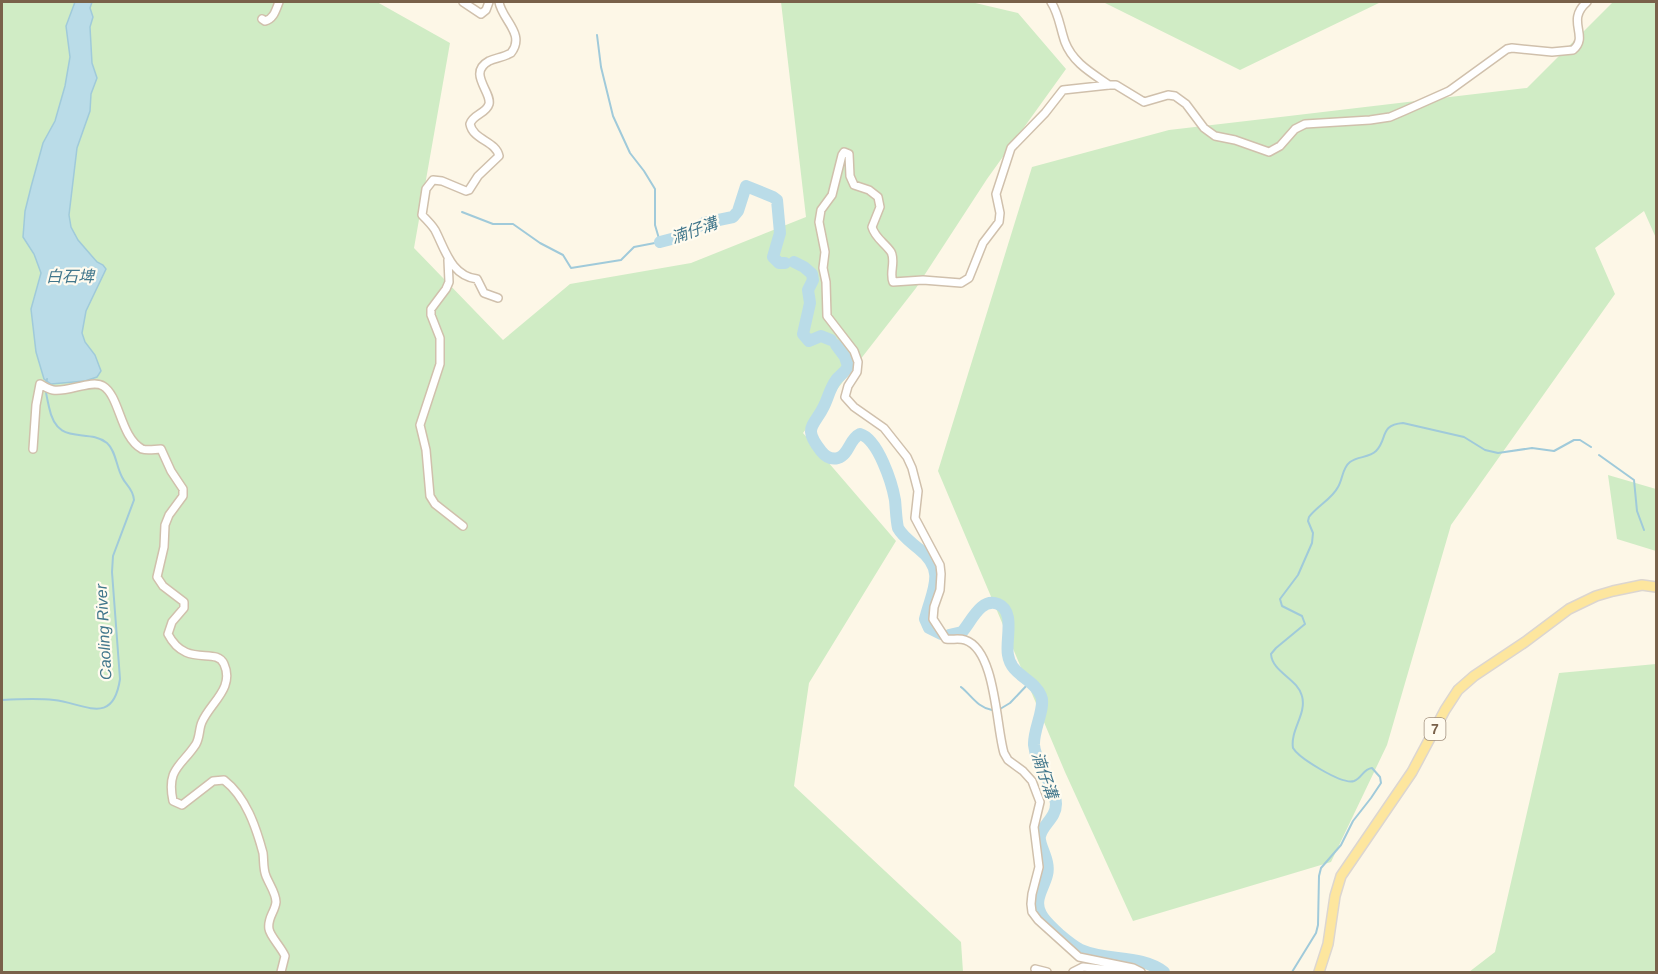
<svg xmlns="http://www.w3.org/2000/svg" width="1658" height="974" font-family="Arial,'Noto Sans TC',sans-serif">
  <rect width="100%" height="100%" fill="#fdf7e7"/>
  <!-- green -->
  <path fill="#d0ecc5" d="M2,2H377L450,43L414,248L503,340L570,284L691,263L806,217L781,2H971L1018,13L1066,69L987,179L916,288L803,433L896,541L809,683L794,786L961,942L963,972H2Z
    M1103,2H1381L1240,70Z
    M1613,2H1656V247V238L1644,211L1595,248L1615,294L1451,525L1387,745L1331,862L1133,921L1065,772L938,471L1032,167L1169,130L1527,88Z
    M1608,475L1656,489V551L1617,539Z
    M1656,664V972H1469L1495,952L1559,673Z"/>
  <!-- water -->
  <path fill="#badce8" stroke="#a0cada" stroke-width="1.5" d="M75,2H92L90,8L93,17L90,27L92,63L97,78L91,94L90,111L77,148L69,215L71,227L78,240L97,262L103,265L106,269L86,311L82,333L85,342L95,355L101,371L97,377L85,381L51,384L44,379L36,352L31,309L41,273L34,254L23,237L25,211L31,187L43,143L55,121L65,86L70,57L66,26Z"/>
  <g fill="none" stroke-linecap="round" stroke-linejoin="round">
    <!-- stream -->
    <path stroke="#a0cada" stroke-width="2" d="M462,212L493,224H513L540,243L563,255L571,268L621,260L634,247L660,242L655,225V189L644,171L630,153L613,116L601,67L597,35
      M1599,455L1634,480L1637,511L1644,530
      M961,687C972,696 977,707 992,710
      M2,700C19,699 37,698 54,700C84,703 113,727 120,679L112,572L113,556L134,500C133,488 126,486 122,477C116,466 116,451 107,443C87,427 57,448 49,407C47,397 44,389 47,379
      M1000,709L1010,703L1029,683
      M1292,972L1316,933L1318,925L1319,876L1321,868L1341,845L1353,821L1371,798L1381,783L1380,777L1372,768C1363,769 1362,778 1354,781C1342,785 1299,758 1293,748C1290,730 1307,714 1302,696C1298,679 1272,672 1271,654L1276,648L1305,624L1302,616L1282,606L1280,599L1298,575L1312,543L1313,533L1308,521L1309,517C1317,506 1332,499 1338,487C1343,479 1342,468 1350,462C1358,456 1369,458 1376,451C1388,439 1379,425 1403,423L1464,437L1485,450L1498,453L1532,448L1554,451L1574,440H1580L1591,447"/>
    <!-- river -->
    <path stroke="#badce8" stroke-width="12" d="M660,242L683,236L704,223L733,217L738,211L746,186L773,197L777,200L780,233L773,257L779,263H785
      M794,262L804,267L812,274L813,280L808,290L810,303L803,334L809,341L821,336L831,340
      M836,345L845,357L848,366C845,373 840,375 836,380C830,388 828,398 824,406C814,427 802,427 821,451C825,456 831,460 838,458C849,455 849,439 860,434C878,439 892,483 895,500C896,509 896,519 898,528C903,537 911,542 919,549C947,571 932,590 925,619L929,628L941,634
      M949,635L962,632C971,622 981,597 998,604C1016,611 1005,641 1008,655C1011,676 1034,678 1041,696C1046,707 1033,730 1034,745C1036,766 1055,784 1056,804C1056,818 1043,824 1040,836C1038,845 1051,860 1047,875C1044,888 1033,900 1041,914C1045,922 1053,928 1059,934C1066,940 1073,946 1081,950C1108,962 1140,954 1164,972"/>
    <!-- minor casing -->
    <g stroke="#d0c0ac" stroke-width="10">
      <path id="minor" d="M463,2L481,14L486,10L489,2
        M1051,2C1059,14 1060,28 1065,42C1073,63 1092,73 1109,85
        M262,19L265,21C274,19 276,9 279,2
        M448,260L449,282L446,289L431,309V315L440,338V364L420,425L426,450L430,496L435,504L463,526
        M498,298L484,293L477,279C451,276 445,249 435,230C432,225 427,220 422,215L426,189L433,180L442,181L466,191L469,190L478,176L499,156C496,141 473,140 470,124C473,114 486,114 489,104C492,92 467,73 489,61C496,58 504,57 511,53C526,34 502,20 499,2
        M33,449L36,405L40,384C44,386 48,389 53,390C67,393 92,379 103,386C120,396 120,437 142,449C148,451 155,449 161,449L171,471L183,489V496L169,515L165,525L164,547L157,577L163,586L184,602V608L172,622L168,634C186,669 216,646 224,664C235,688 210,703 202,722C199,728 200,737 196,744C182,766 166,768 173,801L182,805L213,781L224,780C246,797 256,827 263,853C264,861 263,869 266,876C269,884 276,893 276,902C275,912 267,918 269,929C270,936 281,947 285,956L281,972
        M1035,969L1047,972
        M1073,972L1083,967L1128,972
        M1141,972L1133,968L1079,957L1038,920L1032,912L1031,904L1032,894L1039,867L1034,827L1040,802L1032,781L1023,771L1008,760L1004,753C996,727 996,650 965,640C959,638 952,640 946,639L933,619L934,607L940,590L941,574L940,565L915,518L918,491L912,468L907,457L884,428L854,407L845,397L848,386L857,372L858,362L854,351L827,316L826,282L823,268L825,252L819,222L821,210L832,195L842,155L844,152L849,154L850,176L854,185L869,190L878,197L880,207L872,227C875,238 885,243 891,252C896,261 889,273 893,282L923,280L961,283L969,278L983,243L999,222L1000,213L996,194L1011,148L1045,113L1063,90L1109,85H1116L1144,102L1168,95L1175,96L1186,104L1204,128L1215,136L1235,140L1269,152L1280,146L1295,129L1305,124L1370,120L1390,117L1404,111L1449,91L1507,49L1512,48L1552,52L1573,50C1590,36 1565,21 1587,2"/>
    </g>
    <!-- major casing -->
    <g stroke="#dcd6d0" stroke-width="12">
      <path id="major" d="M1319,972L1328,944L1335,896L1341,876L1412,772L1445,710L1458,690L1474,676L1525,642L1569,609L1596,596L1613,591L1642,585L1656,587"/>
    </g>
    <!-- minor -->
    <use href="#minor" stroke="#fff" stroke-width="7"/>
    <!-- major -->
    <use href="#major" stroke="#fde69e" stroke-width="9"/>
  </g>
  <g text-anchor="middle" stroke-width="4.5" stroke-linejoin="round" paint-order="stroke">
    <!-- shield labels -->
    <rect fill="#fffbef" stroke="#a18f7c" stroke-width="1.5" x="1424.5" y="718" width="21" height="22" rx="4.5"/>
    <g font-size="14" font-weight="bold" fill="#79614a">
      <text x="1435" y="734">7</text>
    </g>
    <!-- water labels -->
    <g font-size="16" font-style="italic" fill="#42778c" stroke="#fffbef">
      <text transform="translate(694 230) rotate(-20)" y="6">湳仔溝</text>
      <text x="70" y="282">白石埤</text>
      <text transform="translate(103 632) rotate(-93)" y="6">Caoling River</text>
      <text transform="translate(1045 775) rotate(71)" y="6">湳仔溝</text>
    </g>
  </g>
  <!-- border -->
  <rect width="1658" height="974" fill="none" stroke="#79614a" stroke-width="6"/>
</svg>
